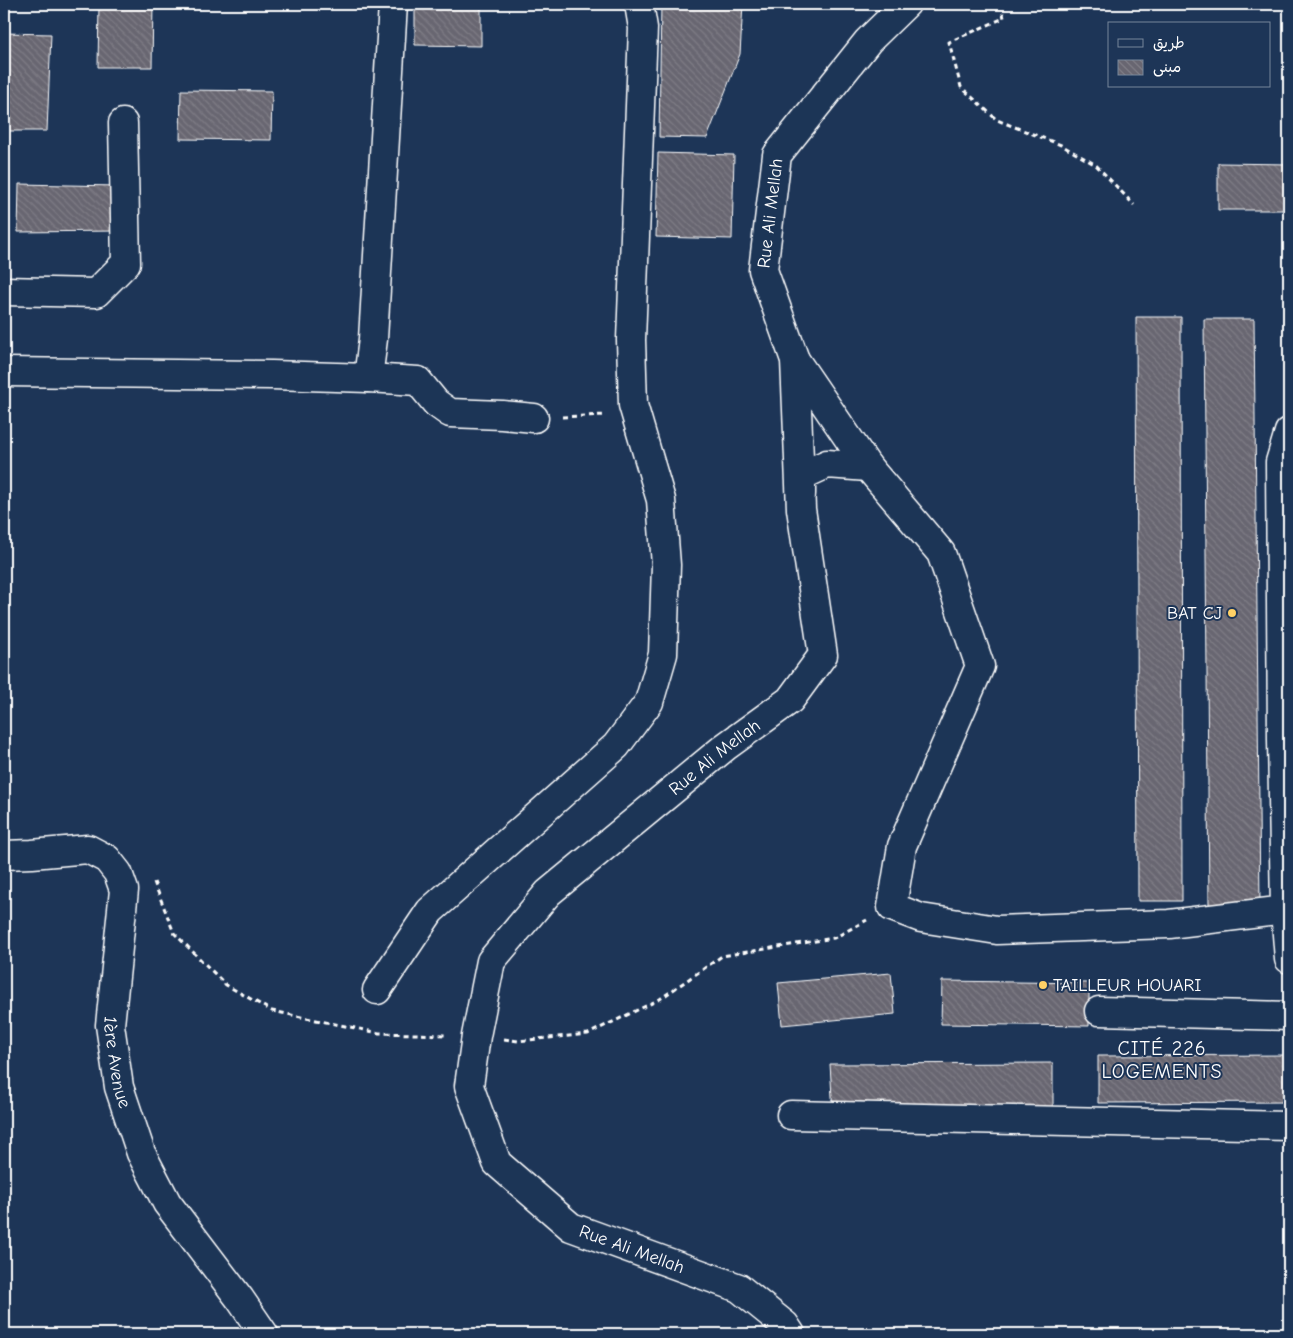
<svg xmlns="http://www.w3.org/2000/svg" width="1293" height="1338" font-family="'Comic Neue','Playpen Sans Arabic',sans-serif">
  <defs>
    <pattern id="building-back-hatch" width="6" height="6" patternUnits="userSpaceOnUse" patternTransform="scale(1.25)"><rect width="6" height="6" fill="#686671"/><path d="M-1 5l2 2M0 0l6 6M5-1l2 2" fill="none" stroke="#7f7d86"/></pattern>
  </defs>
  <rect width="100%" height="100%" fill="#1d3557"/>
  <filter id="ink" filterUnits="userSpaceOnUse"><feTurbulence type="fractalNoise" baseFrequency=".02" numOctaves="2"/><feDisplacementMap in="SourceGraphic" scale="10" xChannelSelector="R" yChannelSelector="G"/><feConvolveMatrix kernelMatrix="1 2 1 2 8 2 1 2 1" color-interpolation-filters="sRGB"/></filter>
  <g filter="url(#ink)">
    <!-- building -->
    <path fill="url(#building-back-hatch)" stroke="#fff" d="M99,4H153L152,67H98Z
      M415,4H481V46L415,45Z
      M661,4H743L740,54L707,138L659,137Z
      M4,33L51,34L47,131H4Z
      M181,90L272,91L271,140L180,139Z
      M658,153L734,155L732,239L656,237Z
      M1218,163L1289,164V210H1218Z
      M19,184L116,186V231L18,232Z
      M1136,317H1181L1182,901H1138Z
      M1204,319H1254L1260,906L1209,907Z
      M891,973L895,1014L782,1025L778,983Z
      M942,981L1089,983V1026L941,1024Z
      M1289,1055V1102L1098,1103V1056Z
      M1053,1063V1108L833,1113L830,1064Z"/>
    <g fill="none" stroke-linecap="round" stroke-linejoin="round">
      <!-- minor casing -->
      <g stroke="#fff" stroke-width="31">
        <g id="minor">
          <path d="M4,291L96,293L126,263L123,123"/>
          <path d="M795,360L868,467L941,553L980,666L902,846L892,907L921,918L997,930L1169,924L1285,910L1282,739L1280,462L1289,432"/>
          <path d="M4,372L272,375L368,378L373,339L393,4"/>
          <path d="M368,378L418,381L436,403L450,413L502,415L534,418"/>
          <path d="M801,494V476L827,464L868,467"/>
          <path id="s1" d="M4,855L32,854L88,849L107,859L118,873L124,890L110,1025L119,1087L141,1153L167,1203L240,1299L264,1334"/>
          <path d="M1285,910L1289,959"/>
          <path d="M377,990L430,911L616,746L649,702L663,654L666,565L661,500L633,405L631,340L643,28L639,4"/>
          <path d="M1099,1011L1289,1016"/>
          <path d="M791,1115L1289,1126"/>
          <path id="s2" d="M791,1334L785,1325L739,1288L571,1227L497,1163L469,1086L476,1036L491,961L548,893L725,747L790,700L823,655L801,509L795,360L763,270L777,155L868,41L906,4"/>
        </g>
      </g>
      <!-- path -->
      <path stroke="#fff" stroke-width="3" stroke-dasharray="5 4" stroke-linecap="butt" d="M1001,4L1004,18L949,42L961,87L997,120L1061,145L1096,165L1134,205
        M562,417L606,415
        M154,882L174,933L226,985L272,1011L379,1033L448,1035
        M504,1039L518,1041L588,1034L660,999L722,956L834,938L867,920"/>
      <!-- minor -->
      <use href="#minor" stroke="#1d3557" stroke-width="28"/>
    </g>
  </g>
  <!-- markers -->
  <g fill="#ffd166" stroke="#1d3557" stroke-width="2">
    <circle cx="1232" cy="613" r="5"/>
    <circle cx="1043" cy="985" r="5"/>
  </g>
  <g text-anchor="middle" stroke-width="4" stroke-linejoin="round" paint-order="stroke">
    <!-- street labels -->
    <g font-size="18" fill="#fff" stroke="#1d3557">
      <text dy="6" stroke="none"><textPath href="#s2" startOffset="1459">Rue Ali Mellah</textPath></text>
      <text dy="6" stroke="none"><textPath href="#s2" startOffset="859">Rue Ali Mellah</textPath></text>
      <text dy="6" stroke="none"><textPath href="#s1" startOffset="315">1ère Avenue</textPath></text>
      <text transform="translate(632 1249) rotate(20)" y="6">Rue Ali Mellah</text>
    </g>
    <!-- poi labels -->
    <g font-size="18" fill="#fff" stroke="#1d3557" text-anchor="end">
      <text x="1222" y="619">BAT CJ</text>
      <text x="1053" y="991" text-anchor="start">TAILLEUR HOUARI</text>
    </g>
    <!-- quarter labels -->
    <g font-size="20" letter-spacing="1" fill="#fff" stroke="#1d3557">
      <text x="1162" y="1055">CITÉ 226<tspan x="1162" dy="23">LOGEMENTS</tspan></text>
    </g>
  </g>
  <!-- margin -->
  <rect width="1293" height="1338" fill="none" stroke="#1d3557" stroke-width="20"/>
  <rect x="10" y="10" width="1273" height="1318" fill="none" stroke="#fff" stroke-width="2" filter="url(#ink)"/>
  <!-- legend -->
  <rect x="1108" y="22" width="162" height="65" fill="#1d3557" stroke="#77869a"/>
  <rect x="1118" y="39" width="25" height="8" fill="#1d3557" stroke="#77869a"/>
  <text x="1153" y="48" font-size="15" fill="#ffffff">طريق</text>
  <rect x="1118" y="60" width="25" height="15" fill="url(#building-back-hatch)" stroke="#77869a"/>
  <text x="1153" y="72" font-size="15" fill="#ffffff">مبنى</text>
</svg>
